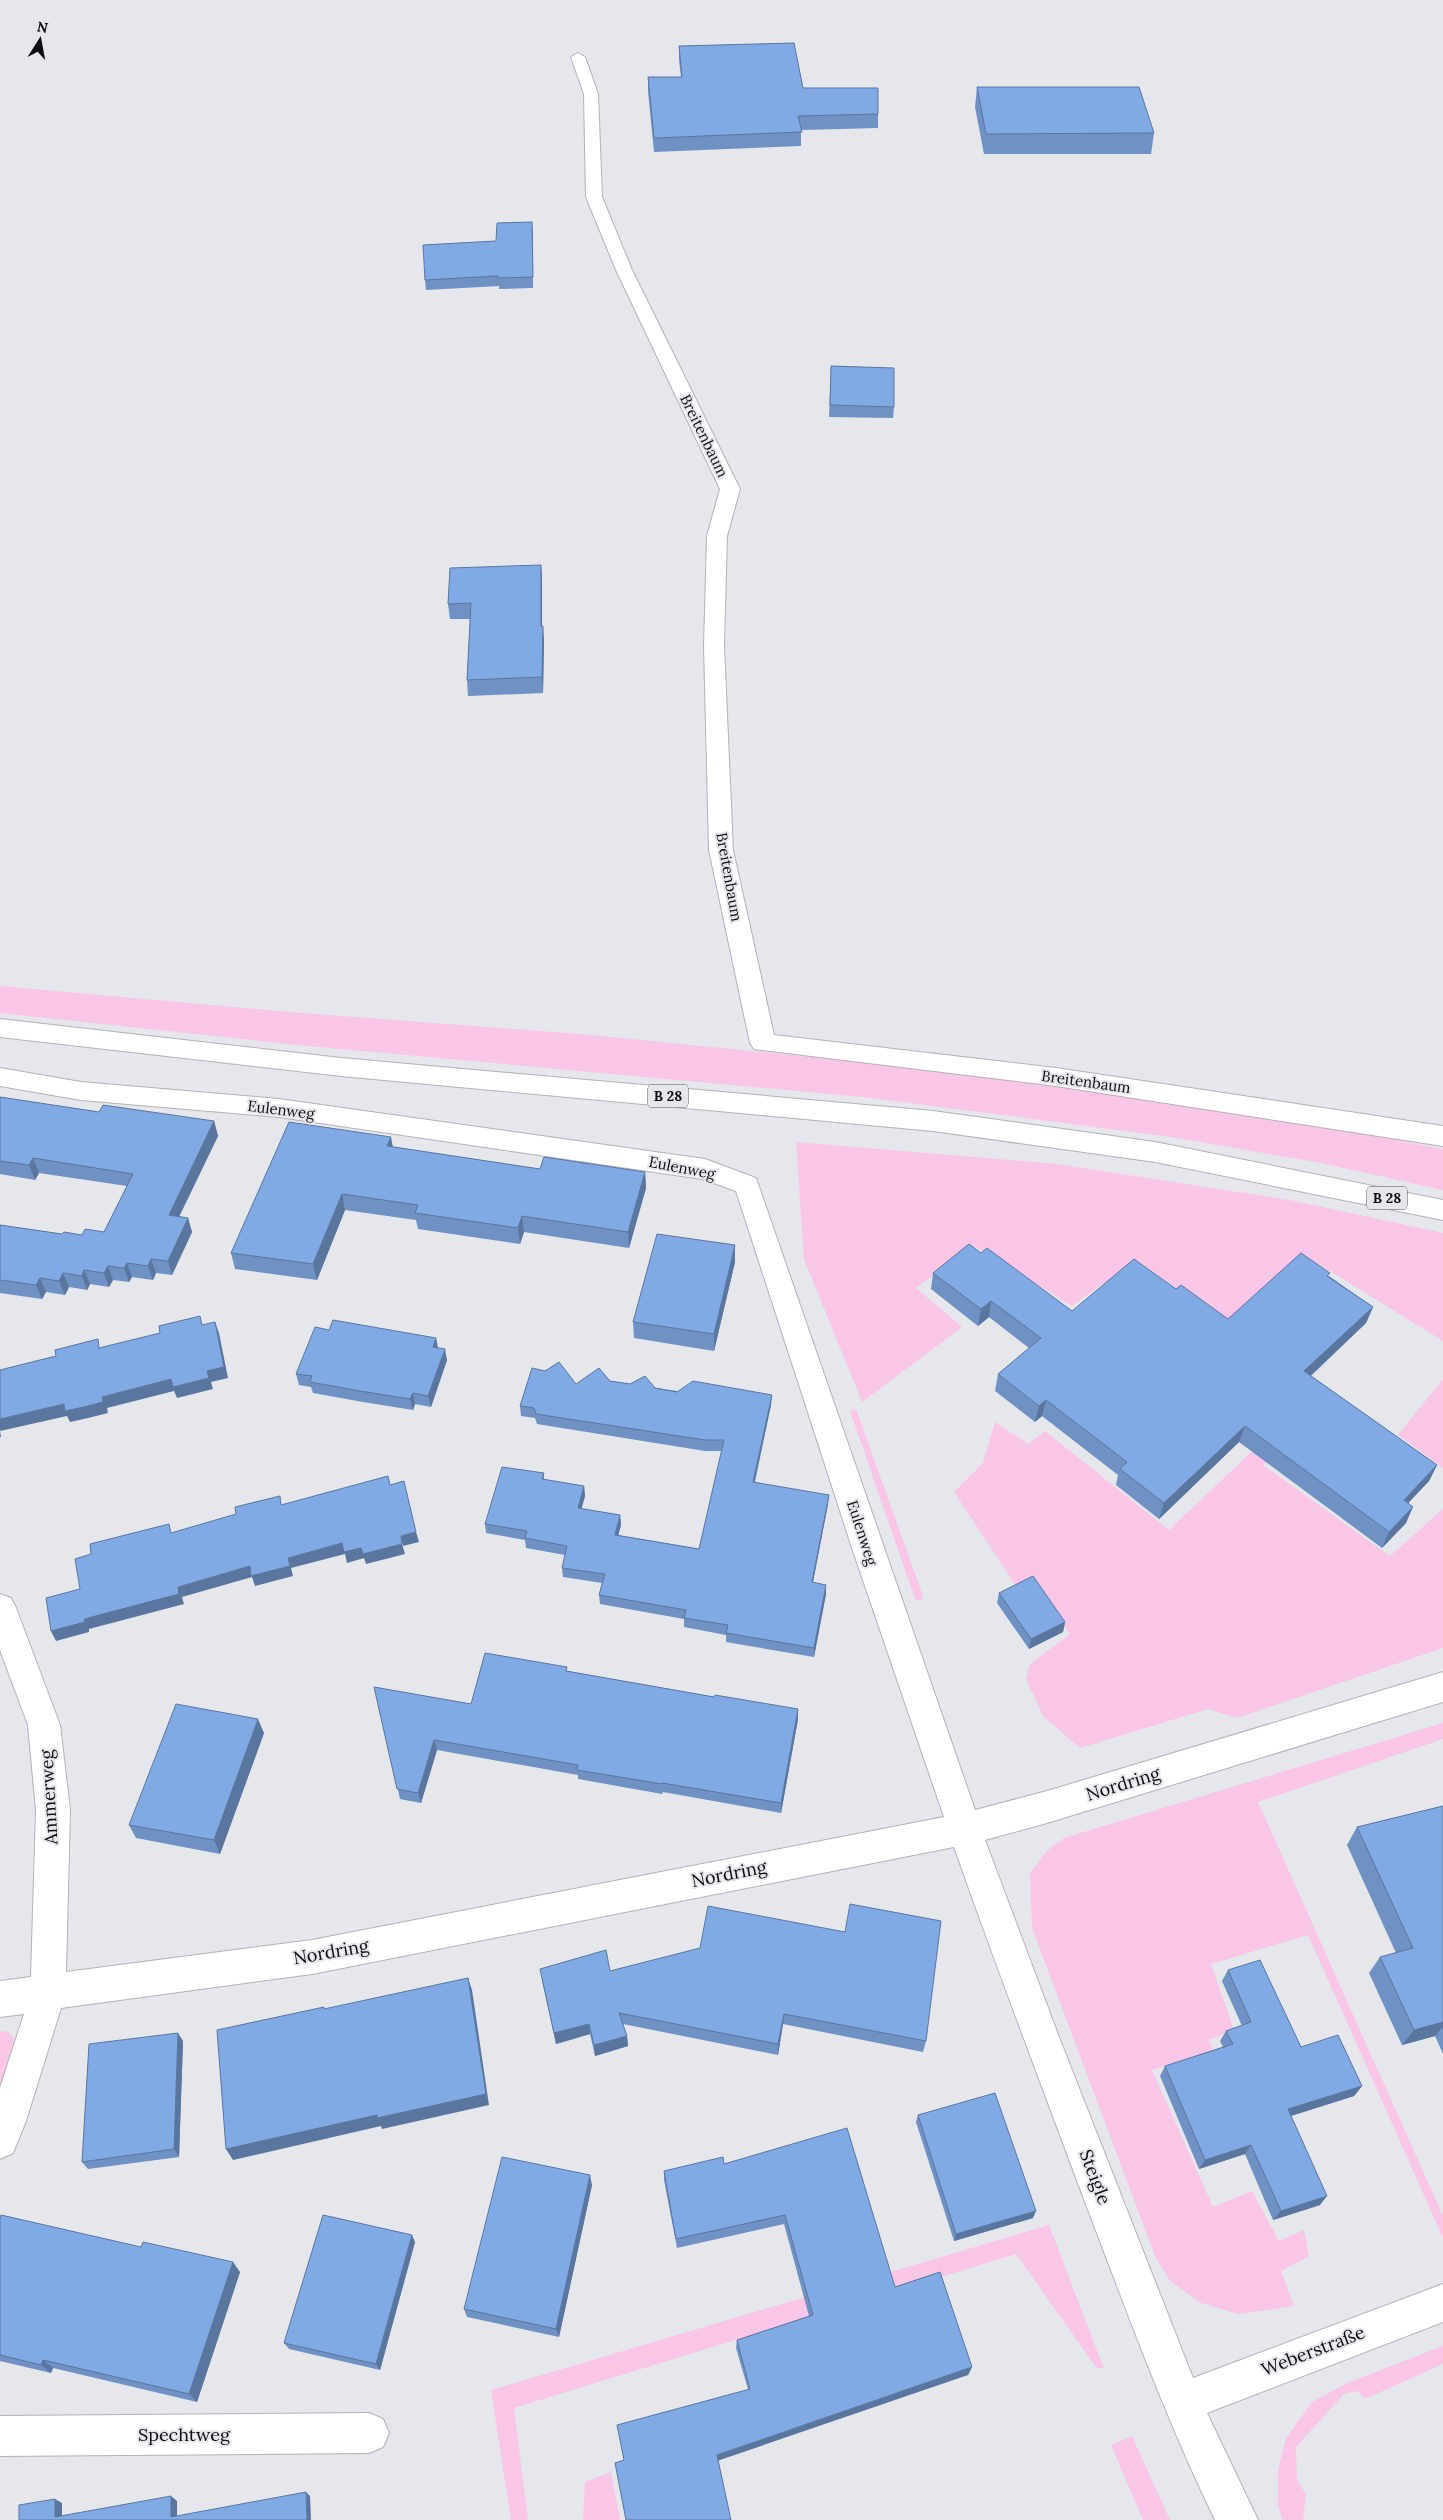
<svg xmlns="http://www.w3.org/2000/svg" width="1443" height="2520" font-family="Lora,serif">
  <rect width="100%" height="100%" fill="#e6e6ed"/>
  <!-- green -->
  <path fill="#f9c6e8" d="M0,986L290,1012L592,1035L841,1060L1089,1089L1257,1113L1443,1149V1190L1316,1162L1164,1136L863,1097L297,1045L0,1013Z
    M796,1142L1057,1164L1290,1200L1443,1233V1341L1307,1257L1241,1309L1246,1337L1136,1260L1072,1306L974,1246L916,1288L962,1327L862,1402L804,1259Z
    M1443,1379V1468L1398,1435Z
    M856,1409L923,1596L920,1601L915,1599L850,1411Z
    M995,1422L1028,1444L1045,1431L1169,1530L1263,1441L1280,1450L1263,1465L1390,1556L1443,1509V1648L1237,1718L1208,1709L1080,1748L1043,1716L1026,1679L1030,1664L1070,1634L1028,1579L1016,1586L954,1492L983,1463Z
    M1443,1723V1739L1258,1802L1443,2216V2238L1308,1935L1211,1964L1234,2030L1208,2040L1213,2050L1152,2070L1213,2207L1252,2191L1279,2241L1304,2230L1309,2256L1281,2271L1294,2306L1238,2314L1201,2303L1170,2281L1155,2256L1032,1928L1030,1873L1048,1850L1064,1838Z
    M0,2031L8,2032L18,2043L0,2085Z
    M1049,2225L1104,2369L1096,2367L1016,2254L514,2408L528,2520H511L491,2390Z
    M1443,2346V2364L1365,2399L1357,2391L1345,2393L1296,2447L1297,2480L1306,2494L1303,2520H1282L1278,2504V2470L1286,2438L1312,2402L1347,2383Z
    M1132,2436L1170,2520H1143L1111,2445Z
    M611,2472L620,2520H583L585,2482Z"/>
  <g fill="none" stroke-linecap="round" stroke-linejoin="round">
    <!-- minor casing -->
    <g stroke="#b2b2b8" stroke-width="2">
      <path id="minor" d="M578,53L585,57L598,94L602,197L632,270L740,489L727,536L724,646L733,850L774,1035L1056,1068L1443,1126V1146L1056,1086L754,1049L750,1043L709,850L704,646L707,536L720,489L616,270L586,197L584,94L571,57Z
        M0,1068L81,1082L279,1099L705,1159L756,1178L975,1810L1047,1791L1443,1672V1702L1047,1823L985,1840L1059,2037L1193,2378L1443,2284V2322L1207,2413L1258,2520H1215C1165,2417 1126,2309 1085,2202C1041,2084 996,1966 954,1847L312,1974L61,2008L26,2121L13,2153L0,2159V2088L24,2014L0,2017V1981L31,1977L36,1810L28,1725L0,1650V1594L11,1598L16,1608L60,1725L70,1810L66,1972L312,1940L944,1817L853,1551L736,1191L702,1179L279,1117L81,1100L0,1086Z
        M369,2413L383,2419L389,2433L383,2447L369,2453L0,2456V2416Z"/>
    </g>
    <!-- major casing -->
    <g stroke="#b2b2b8" stroke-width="2">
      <path id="major" d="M0,1019L341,1058L933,1111L1155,1142L1443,1200V1220L1155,1162L933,1131L341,1076L0,1037Z"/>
    </g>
    <!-- minor -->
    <use href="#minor" fill="#fff" fill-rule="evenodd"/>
    <!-- major -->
    <use href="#major" fill="#fff" fill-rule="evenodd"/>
  </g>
  <!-- wall -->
  <path fill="#6f91c3" d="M679,46L878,114V128L801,130V146L654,152L648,91V77H681L679,60Z
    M977,87L1154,133L1151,154H984L975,107Z
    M533,233V288L499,289V286L426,290L425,280L496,241Z
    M831,366L894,407L893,418L829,417Z
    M541,565L542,580V626L544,641L543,693L468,696L467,680L470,619H450L448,604Z
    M0,1097L99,1112L214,1121L218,1136L179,1217L188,1218L192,1232L172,1275L156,1273L153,1280L132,1277L129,1282L113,1280L109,1287L90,1284L87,1290L69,1287L65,1295L46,1292L42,1299L0,1293V1225L62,1234L82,1235L104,1232L127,1186L39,1173L35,1180L0,1174Z
    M393,1147L540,1169L645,1172L646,1188L629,1248L524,1232L520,1244L418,1229L416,1220L345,1210L317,1280L235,1269L231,1253Z
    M735,1245V1262L714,1351L634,1338L633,1322Z
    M981,1253L1072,1311L1176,1289L1228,1319L1329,1276L1373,1307L1366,1323L1311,1376L1437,1465L1429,1481L1408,1503L1406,1523L1382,1548L1239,1442L1159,1519L1116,1485L1118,1475L1042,1416L1035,1422L995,1391L998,1374L1029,1348L989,1317L978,1326L931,1289L933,1273Z
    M329,1330L436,1338L438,1348L447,1360L431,1407L415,1404L413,1410L363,1402L313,1393L311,1387L299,1385L296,1374Z
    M610,1381L771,1405L755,1482L828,1504L813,1582L826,1594L814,1657L726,1642V1635L684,1627V1619L600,1604L599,1595L602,1583L563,1577L562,1568L565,1555L526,1548L525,1540L486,1533L485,1524L544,1473V1480L584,1486L585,1496L581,1509L620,1515L621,1525L618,1535L699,1549L722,1451H705L537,1424L535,1418L521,1416L520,1406L576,1384Z
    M999,1593L1065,1622L1063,1632L1029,1649L997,1603Z
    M567,1671L714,1697L798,1709V1719L781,1813L663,1792L662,1794L578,1779V1775L437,1750L421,1803L400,1799L374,1687L471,1704Z
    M264,1733L220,1854L136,1838L129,1825Z
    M1443,1806V2054L1435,2036L1402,2045L1369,1973L1380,1957L1396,1953L1347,1845L1357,1827Z
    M1228,1970L1301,2047L1362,2086L1354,2096L1291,2116L1320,2205L1273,2220L1245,2154L1199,2169L1160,2076L1165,2066L1223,2047L1220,2041L1226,2031L1242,2026L1222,1981Z
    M610,1971L926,2041L923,2052L783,2024L778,2055L623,2024L627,2036L628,2046L595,2056L590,2034L556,2044L542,1980Z
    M183,2041L179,2157L88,2169L82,2162Z
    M918,2115L1033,2218L954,2241L916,2122Z
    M724,2164L895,2287L972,2367L968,2375L624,2460L748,2389L736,2348L737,2340L809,2316L784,2224L677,2248L664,2180V2171Z
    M592,2185L559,2337L467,2317L464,2309Z
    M0,2218L240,2272L197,2402L53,2368L51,2373L0,2361Z
    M415,2242L380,2370L289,2349L284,2343Z"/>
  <!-- shaded-wall -->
  <path fill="#5a769f" d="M532,222L533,233V288V277Z
    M541,565L542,580V641L541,626Z
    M543,626L544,641L543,693L542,677Z
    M214,1121L218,1136L173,1229L169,1215Z
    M391,1137L394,1153L387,1146Z
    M33,1158L39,1173L35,1180L29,1165Z
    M645,1172L646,1188L629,1248L628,1232Z
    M342,1194L345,1210L317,1280L313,1264Z
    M522,1216L524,1232L520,1244L518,1228Z
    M188,1218L192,1232L172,1275L168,1261Z
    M735,1245V1262L714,1351V1334Z
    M151,1259L156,1273L153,1280L148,1266Z
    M127,1263L132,1277L129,1282L124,1268Z
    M108,1266L113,1280L109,1287L104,1273Z
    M84,1270L90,1284L87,1290L82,1276Z
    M63,1273L69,1287L65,1295L59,1281Z
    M40,1278L46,1292L42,1299L36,1285Z
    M991,1301L989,1317L978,1326L981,1309Z
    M1373,1307L1366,1323L1298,1387L1304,1371Z
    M215,1322L219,1333L228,1378L211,1382L213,1389L177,1398L174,1391L107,1408L108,1413L88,1418L70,1422L67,1416L0,1431L1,1437H0V1419L64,1404L102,1397L171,1379L207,1371Z
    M436,1338L438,1350L433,1347Z
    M445,1349L447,1360L431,1407L428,1396Z
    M413,1393L415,1404L413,1410L410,1399Z
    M772,1395L771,1405L752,1492L753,1482Z
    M1046,1400L1042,1416L1035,1422L1039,1406Z
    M1245,1426L1239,1442L1159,1519L1164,1503Z
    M1437,1465L1429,1481L1396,1516L1404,1500Z
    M584,1486L585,1496L579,1518L578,1508Z
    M829,1495L828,1504L811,1592L812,1582Z
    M1413,1507L1406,1523L1382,1548L1389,1532Z
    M620,1515L621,1525L616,1544L615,1535Z
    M416,1532L419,1542L403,1546L401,1536Z
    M342,1543L361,1548L402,1544L405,1554L366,1564L364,1558L347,1563L345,1554L291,1568L293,1576L255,1586L252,1577L182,1597L184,1604L89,1629V1632L56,1641L51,1631L178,1587L250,1566L288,1558Z
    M826,1585V1594L814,1657V1648Z
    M1065,1622L1063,1632L1029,1649L1031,1639Z
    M798,1709V1719L781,1813V1803Z
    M258,1719L264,1733L220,1854L214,1840Z
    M434,1740L437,1750L421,1803L418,1793Z
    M468,1978L472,1990L489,2105L382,2129L381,2126L233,2160L226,2149Z
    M784,2014L783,2024L778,2055V2044Z
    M1443,2022V2027L1435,2036L1402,2045L1414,2030Z
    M589,2024L590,2034L556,2044L554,2033Z
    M178,2033L183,2041L179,2157L174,2149Z
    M627,2036L628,2046L595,2056L594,2045Z
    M1362,2086L1354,2096L1281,2119L1288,2109Z
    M1251,2145L1245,2154L1199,2169L1205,2160Z
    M590,2175L592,2185L559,2337L556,2329Z
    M1327,2196L1320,2205L1273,2220L1281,2211Z
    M1036,2211L1033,2218L954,2241L956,2234Z
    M412,2235L415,2242L380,2370L376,2364Z
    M233,2262L240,2272L197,2402L189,2394Z
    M43,2360L53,2368L51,2373L41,2365Z
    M972,2367L968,2375L717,2461V2455Z
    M306,2492L310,2496L311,2520H307Z
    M171,2496L177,2501V2520L171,2517Z
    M55,2499L62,2503V2520L55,2517Z"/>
  <!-- building -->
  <path fill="#81a9e3" stroke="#5a769f" d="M794,43L803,88H878V114L798,116L802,132L654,138L648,77H682L679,46Z
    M977,87H1139L1154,133L986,134Z
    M532,222L533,277L498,278V276L425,280L423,245L496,241L497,223Z
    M831,366L894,368V407L830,405Z
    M541,565V626H543L542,677L467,680L471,603L448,604L450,568Z
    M0,1097L99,1112L103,1105L214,1121L169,1215L188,1218L168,1261L151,1259L148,1266L127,1263L124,1268L108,1266L104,1273L84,1270L82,1276L63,1273L59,1281L40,1278L36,1285L0,1280V1225L62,1234L64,1232L82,1235L85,1229L104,1232L133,1174L33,1158L29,1165L0,1161Z
    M289,1122L391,1137L387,1146L540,1169L544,1157L645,1172L628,1232L522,1216L518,1228L415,1213L418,1205L342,1194L313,1264L231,1253Z
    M657,1234L735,1245L714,1334L633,1322Z
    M969,1244L981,1253L987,1248L1072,1311L1134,1259L1176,1289L1181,1285L1228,1319L1301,1253L1330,1273L1327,1276L1373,1307L1304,1371L1437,1465L1404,1500L1413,1507L1389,1532L1245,1426L1164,1503L1120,1469L1127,1462L1046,1400L1039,1406L998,1374L1041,1338L991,1301L981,1309L933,1273Z
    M200,1316L202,1325L215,1322L224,1367L207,1371L209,1378L173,1387L171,1379L102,1397L103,1402L84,1407L65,1411L64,1404L0,1419V1370L56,1356L55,1350L98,1339L99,1348L160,1333L159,1326Z
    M333,1320L436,1338L433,1347L445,1349L428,1396L413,1393L410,1399L360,1391L310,1382L312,1376L296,1374L315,1327L329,1330Z
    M559,1362L576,1384L599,1368L610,1381L630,1384L645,1376L655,1388L677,1392L693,1381L772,1395L753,1482L829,1495L812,1582L826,1585L814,1648L726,1633L728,1625L684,1618L686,1610L599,1595L605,1574L562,1568L567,1546L525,1538L527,1531L485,1524L502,1467L544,1473L542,1479L584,1486L578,1508L620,1515L615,1535L699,1549L724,1440H705L536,1414L534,1408L520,1406L532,1368L545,1371Z
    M388,1476L390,1485L404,1481L416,1532L401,1536L402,1544L363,1554L361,1548L344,1552L342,1543L288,1558L290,1566L251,1576L250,1566L178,1587L179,1594L84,1619L85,1622L51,1631L46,1598L80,1589L75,1559L91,1554L90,1544L169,1524L171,1533L236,1514L235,1507L280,1496L281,1505Z
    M1033,1576L1065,1622L1031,1639L999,1593Z
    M485,1653L567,1667L566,1671L714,1697L715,1695L798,1709L781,1803L662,1783V1784L577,1770L578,1765L434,1740L418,1793L397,1789L374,1687L471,1704Z
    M176,1704L258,1719L214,1840L129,1825Z
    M1443,1806V2022L1414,2030L1380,1957L1413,1948L1357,1827Z
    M850,1904L941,1921L926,2041L784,2014L778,2044L619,2013L627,2036L594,2045L589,2024L554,2033L540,1969L606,1950L610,1971L700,1948L708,1906L845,1932Z
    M1260,1960L1301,2047L1338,2035L1362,2086L1288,2109L1327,2196L1281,2211L1251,2145L1205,2160L1165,2066L1233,2044L1226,2031L1251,2022L1228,1970Z
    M468,1978L486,2094L377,2118V2115L226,2149L217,2030L324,2007V2009Z
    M178,2033L174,2149L82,2162L89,2044Z
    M995,2093L1036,2211L956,2234L918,2115Z
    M847,2128L895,2287L940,2272L972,2367L717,2455L731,2520H626L615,2463L624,2460L617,2425L750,2389L737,2340L813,2315L785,2215L676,2239L664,2171L723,2157L724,2164Z
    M502,2157L590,2175L556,2329L464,2309Z
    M1,2215L141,2247L143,2242L233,2262L189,2394L43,2360L41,2365L0,2355V2218Z
    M323,2215L412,2235L376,2364L284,2343Z
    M306,2492L307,2520H19V2505L55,2499V2517L171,2496V2517Z"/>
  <g text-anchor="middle" stroke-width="4" stroke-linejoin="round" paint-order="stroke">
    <!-- shield labels -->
    <g fill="#e6e6ed" stroke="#4f4f52" stroke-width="1">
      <rect x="648" y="1084.5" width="40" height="23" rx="4"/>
      <rect x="1367" y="1186.5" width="40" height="23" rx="4"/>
    </g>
    <g font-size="14" font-weight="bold" fill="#0e0e10">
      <text x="668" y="1101">B 28</text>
      <text x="1387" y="1203">B 28</text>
    </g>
    <!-- street labels -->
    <g font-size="15" fill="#0e0e10" stroke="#e6e6ed">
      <text transform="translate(704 436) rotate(64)" y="5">Breitenbaum</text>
      <text transform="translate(729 877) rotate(80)" y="5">Breitenbaum</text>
      <text transform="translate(1086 1082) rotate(8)" y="5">Breitenbaum</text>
      <text transform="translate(281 1110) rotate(7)" y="5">Eulenweg</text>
      <text transform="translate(682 1168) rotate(11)" y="5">Eulenweg</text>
      <text transform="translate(862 1533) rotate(72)" y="5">Eulenweg</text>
    </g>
    <!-- near-street labels -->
    <g font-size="18" fill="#0e0e10" stroke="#e6e6ed">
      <text transform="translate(1123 1784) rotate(-17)" y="6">Nordring</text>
      <text transform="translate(49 1797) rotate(-93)" y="6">Ammerweg</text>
      <text transform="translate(729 1874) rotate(-11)" y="6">Nordring</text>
      <text transform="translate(331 1952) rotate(-10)" y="6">Nordring</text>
      <text transform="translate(1095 2177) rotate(69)" y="6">Steigle</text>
      <text transform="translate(1313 2351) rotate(-21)" y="6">Weberstraße</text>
      <text x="184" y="2441">Spechtweg</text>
    </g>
  </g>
  <!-- north arrow -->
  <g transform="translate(40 40) rotate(11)" stroke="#e6e6ed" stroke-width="4" paint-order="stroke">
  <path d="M0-4L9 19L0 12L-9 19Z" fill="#0e0e10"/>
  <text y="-8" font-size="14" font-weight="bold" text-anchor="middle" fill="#0e0e10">N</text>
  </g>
</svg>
